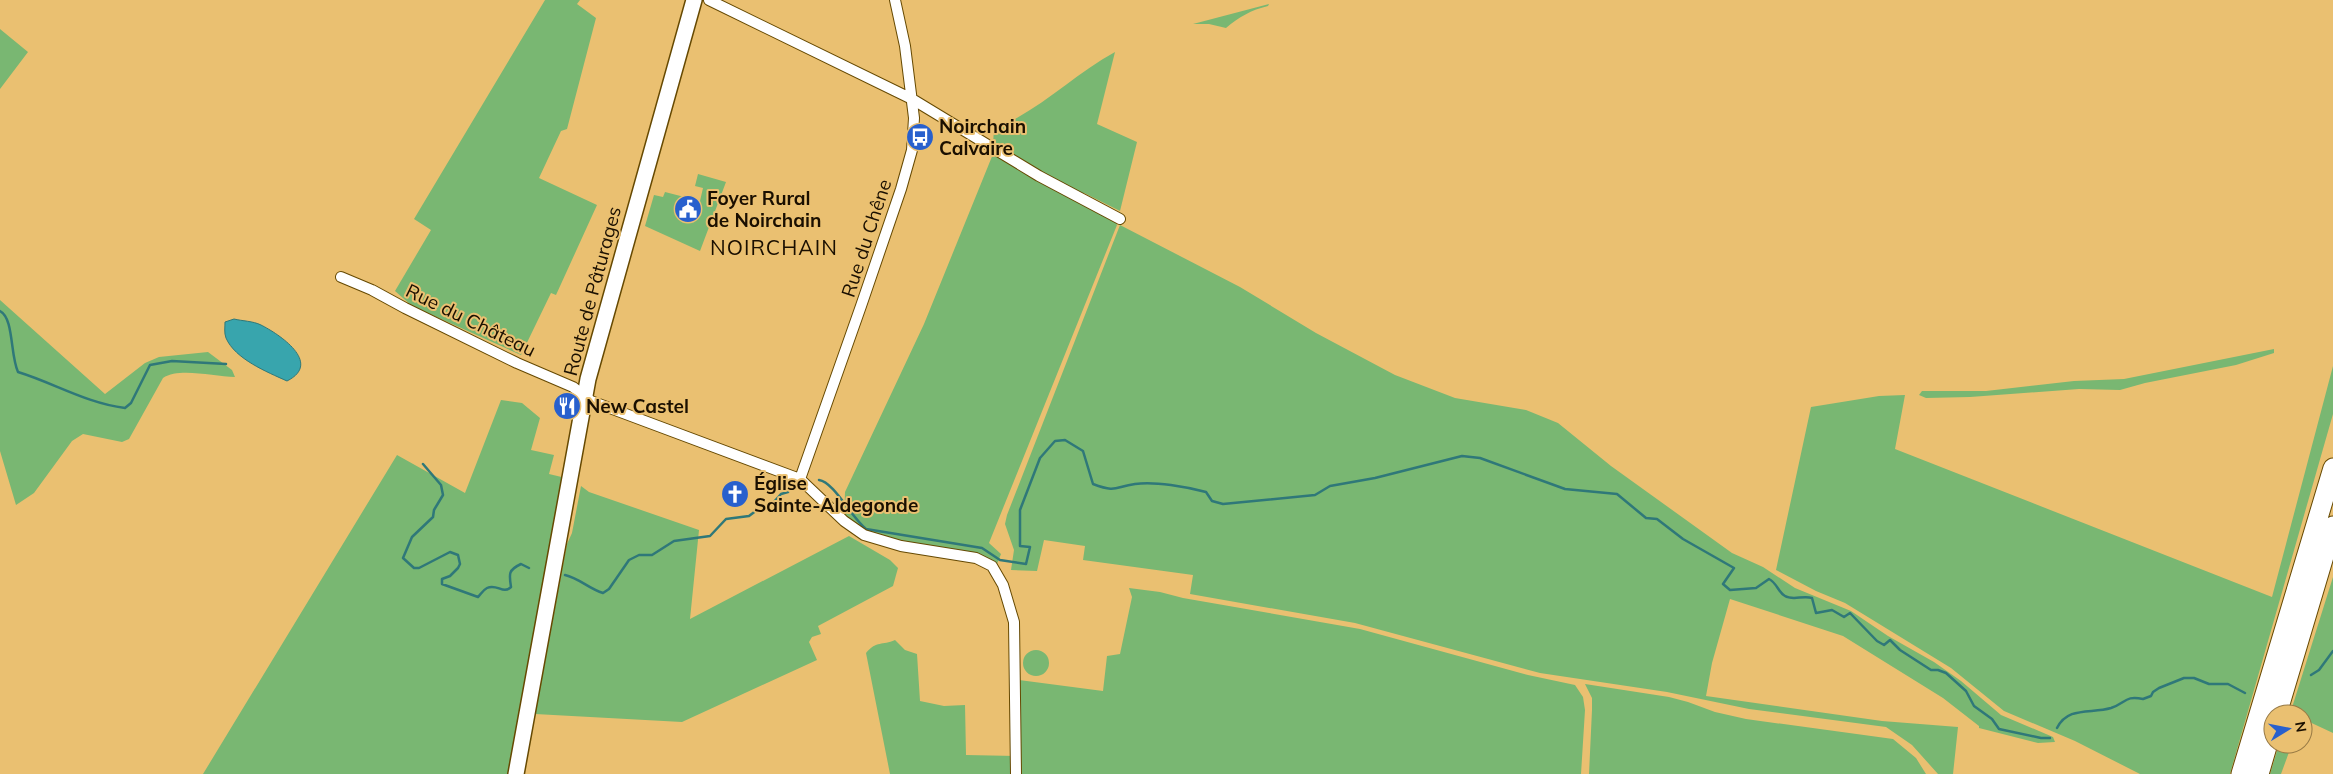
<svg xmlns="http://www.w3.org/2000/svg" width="2333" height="774" font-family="Mulish,sans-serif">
  <rect width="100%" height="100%" fill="#eac071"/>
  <!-- green -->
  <path fill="#79b772" d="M545,0H580L577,4L596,18L567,129L561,131L539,178L597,205L556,295L551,293L521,355L412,306L395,291L431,230L414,219Z
    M1269,4L1268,6C1251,10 1239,17 1226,28L1209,24H1193Z
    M0,29L28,52L0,89Z
    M1115,52L1097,124L1137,142L1120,211L1084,193L1082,199L993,144L994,129C1039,111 1073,75 1115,52Z
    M993,154L1115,221L1117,225L989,543L1001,554L997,564L881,538L844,520L845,492L924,324Z
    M698,174L726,182L700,251L645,226L654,195L663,197L665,192L700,201L703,188L695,186Z
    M1120,225L1240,287L1316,333L1395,375L1455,398L1526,410L1558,423L1611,466L1732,553L1763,567L1795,588L1851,611L1888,636L1934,662L1961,681L2001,715L2053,737L2055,742L2038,743L1979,728V726L1943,698L1843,636L1730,599L1712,663L1706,696L1882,721L1958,727L1953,774H1938L1912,745L1886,727L1749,709L1667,692L1540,673L1355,623L1190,594L1193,575L1083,560L1085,546L1044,540L1037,571L1011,570L1014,550L1005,524L1007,515Z
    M0,300L105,394L145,363L159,357L208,352L232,370L235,377C214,377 180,367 163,378L129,439L122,442L83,434L72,441L34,493L16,505L0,451Z
    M2274,349V353L2236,365L2145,383L2120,390L2079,389L1970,397L1926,398L1919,395L1922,391H1986L2074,381L2124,379Z
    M2333,366V414L2230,774H2140L2075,741L2004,711L1951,668L1845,603L1816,591L1776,570L1811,407L1879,396L1905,395L1895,449L2272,597Z
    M501,400L522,403L540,418L531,450L554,455L549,474L570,479L516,774H203L397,455L465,493Z
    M581,486L589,492L699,530L690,619L849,536L890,560L898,568L893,586L818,626L821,634L812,637L809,642L817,660L682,722L535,714L567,544L572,533Z
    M2333,577V733L2303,719V714H2290Z
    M1129,588L1160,592L1183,598L1360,629L1528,675L1575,685L1583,697L1585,710L1581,774H1019V680L1103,691L1107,656L1120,654L1132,597Z
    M895,640L905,650L917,654L920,701L944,706L965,705L966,755L1016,756V774H890L866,653C877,640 882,646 895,640Z
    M1023 663a13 13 0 1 1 26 0a13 13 0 1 1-26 0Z
    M1585,684L1669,697L1688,702L1715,712L1746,719L1893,739L1916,758L1926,774H1589L1592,710V698Z
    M2279,744H2292L2281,774H2270Z"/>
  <!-- water -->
  <path fill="#38a5ad" stroke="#2f7879" d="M234,319C242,321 253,321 261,325C279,334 323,363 287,381C267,372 235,359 226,338C224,333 225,327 225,322Z"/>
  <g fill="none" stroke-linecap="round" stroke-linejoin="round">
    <!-- stream -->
    <path stroke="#2f7879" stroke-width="2.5" d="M0,311C14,318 10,355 18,372C54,383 86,403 125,408L131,403L150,365L172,361L226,364
      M423,464L441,485L443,495L434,510L433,517L412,537L403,558L414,568H419L450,552L458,555L460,564L458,568L450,576L442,579V584L478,597C481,594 483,590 487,588C497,583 503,595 511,587C509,574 508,570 521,564L529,568
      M819,480C834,482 851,517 866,529L982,548L1000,560L1026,564L1030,547L1020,546V510L1040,458L1055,441L1065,440L1083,451L1093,484C1117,493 1114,487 1135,484C1155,481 1187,487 1206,492L1212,501L1223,504L1315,495L1330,486L1375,478L1462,456L1480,458L1565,489L1617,494L1646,518L1657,519L1683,539L1734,568L1723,584L1730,590L1756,588L1769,579C1777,583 1778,592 1785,596C1793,601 1803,595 1812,598L1816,613L1832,610L1844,617L1850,613L1877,641L1884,645L1890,640L1900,650L1931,670H1938L1946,673L1966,691L1974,706L1992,719L1999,729L2041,738H2050
      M565,575C579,578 589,589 603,593L609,589L629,560L639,555H652L674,541L710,536L726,519L749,516L761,507L772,504L781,494L788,492
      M2311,675L2319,670L2333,651
      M2057,728C2068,706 2091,714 2111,708C2126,703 2125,695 2143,699L2151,696L2153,692L2159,688L2184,678H2194L2209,684H2228L2245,693"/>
    <!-- minor casing -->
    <g stroke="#664902" stroke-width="12">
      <path id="minor" d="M709,0L912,99L1039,176L1120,219
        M341,277L372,290L405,308L517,363L573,387L591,401L800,479L844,521L864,535L901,546L976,558L992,566L1003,585L1014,622L1016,774
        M800,479L861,306L901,189L912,150L914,118L905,46L895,0"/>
    </g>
    <!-- secondary casing -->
    <g stroke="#664902" stroke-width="18">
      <path id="secondary" d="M516,774L588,379L694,0"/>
    </g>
    <!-- motorway casing -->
    <g stroke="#664902" stroke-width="21">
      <path id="motorway" d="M2277,714L2333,526
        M2241,774L2333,468
        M2259,774L2273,726"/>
    </g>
    <!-- minor -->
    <use href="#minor" stroke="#fff" stroke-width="10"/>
    <!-- secondary -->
    <use href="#secondary" stroke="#fff" stroke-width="15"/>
    <!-- motorway -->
    <use href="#motorway" stroke="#fff" stroke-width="19"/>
  </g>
  <!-- icons -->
  <defs>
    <g id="bus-disc" transform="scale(1.4375)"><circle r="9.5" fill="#2860cd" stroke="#eac071"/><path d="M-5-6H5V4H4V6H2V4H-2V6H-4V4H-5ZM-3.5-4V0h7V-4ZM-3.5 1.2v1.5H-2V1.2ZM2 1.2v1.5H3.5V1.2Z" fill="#fff"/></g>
    <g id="civic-disc" transform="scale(1.4375)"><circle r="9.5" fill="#2860cd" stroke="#eac071"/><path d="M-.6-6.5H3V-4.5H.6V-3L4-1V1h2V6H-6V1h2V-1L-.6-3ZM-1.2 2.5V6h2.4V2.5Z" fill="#fff"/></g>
    <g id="restaurant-disc" transform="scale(1.4375)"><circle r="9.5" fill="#2860cd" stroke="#eac071"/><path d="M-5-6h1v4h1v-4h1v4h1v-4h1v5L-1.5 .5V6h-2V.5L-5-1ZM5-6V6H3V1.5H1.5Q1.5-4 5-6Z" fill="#fff"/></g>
    <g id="church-disc" transform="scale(1.4375)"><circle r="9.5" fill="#2860cd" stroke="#eac071"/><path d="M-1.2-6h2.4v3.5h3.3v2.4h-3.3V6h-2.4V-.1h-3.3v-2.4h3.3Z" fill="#fff"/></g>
  </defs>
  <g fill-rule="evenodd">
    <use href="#bus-disc" x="920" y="137"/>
    <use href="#civic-disc" x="688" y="209"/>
    <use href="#restaurant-disc" x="567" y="406"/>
    <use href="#church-disc" x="735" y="494"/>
  </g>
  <g text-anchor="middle" stroke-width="4" stroke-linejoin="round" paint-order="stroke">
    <!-- poi labels -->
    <g font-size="19" font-weight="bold" fill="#1a0f00" stroke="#eac071" text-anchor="start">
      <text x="939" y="133">Noirchain<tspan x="939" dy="22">Calvaire</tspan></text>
      <text x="707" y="205">Foyer Rural<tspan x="707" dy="22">de Noirchain</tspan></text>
      <text x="586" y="413">New Castel</text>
      <text x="754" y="490">Église<tspan x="754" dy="22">Sainte-Aldegonde</tspan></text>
    </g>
    <!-- street labels -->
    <g font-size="19" fill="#1a0f00" stroke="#eac071">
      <text transform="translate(866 238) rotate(-72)" y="7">Rue du Chêne</text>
      <text transform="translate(592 291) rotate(-75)" y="7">Route de Pâturages</text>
      <text transform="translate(471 320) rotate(26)" y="7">Rue du Château</text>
    </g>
    <!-- quarter labels -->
    <g font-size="21" letter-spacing="1" fill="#1a0f00" stroke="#eac071">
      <text x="774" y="255">NOIRCHAIN</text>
    </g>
  </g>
  <!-- north arrow -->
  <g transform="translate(2288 729) rotate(80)"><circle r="24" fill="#eac071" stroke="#977944"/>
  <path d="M0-4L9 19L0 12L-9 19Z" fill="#2860cd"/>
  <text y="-8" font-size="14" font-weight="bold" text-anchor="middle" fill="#1a0f00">N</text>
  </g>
</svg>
